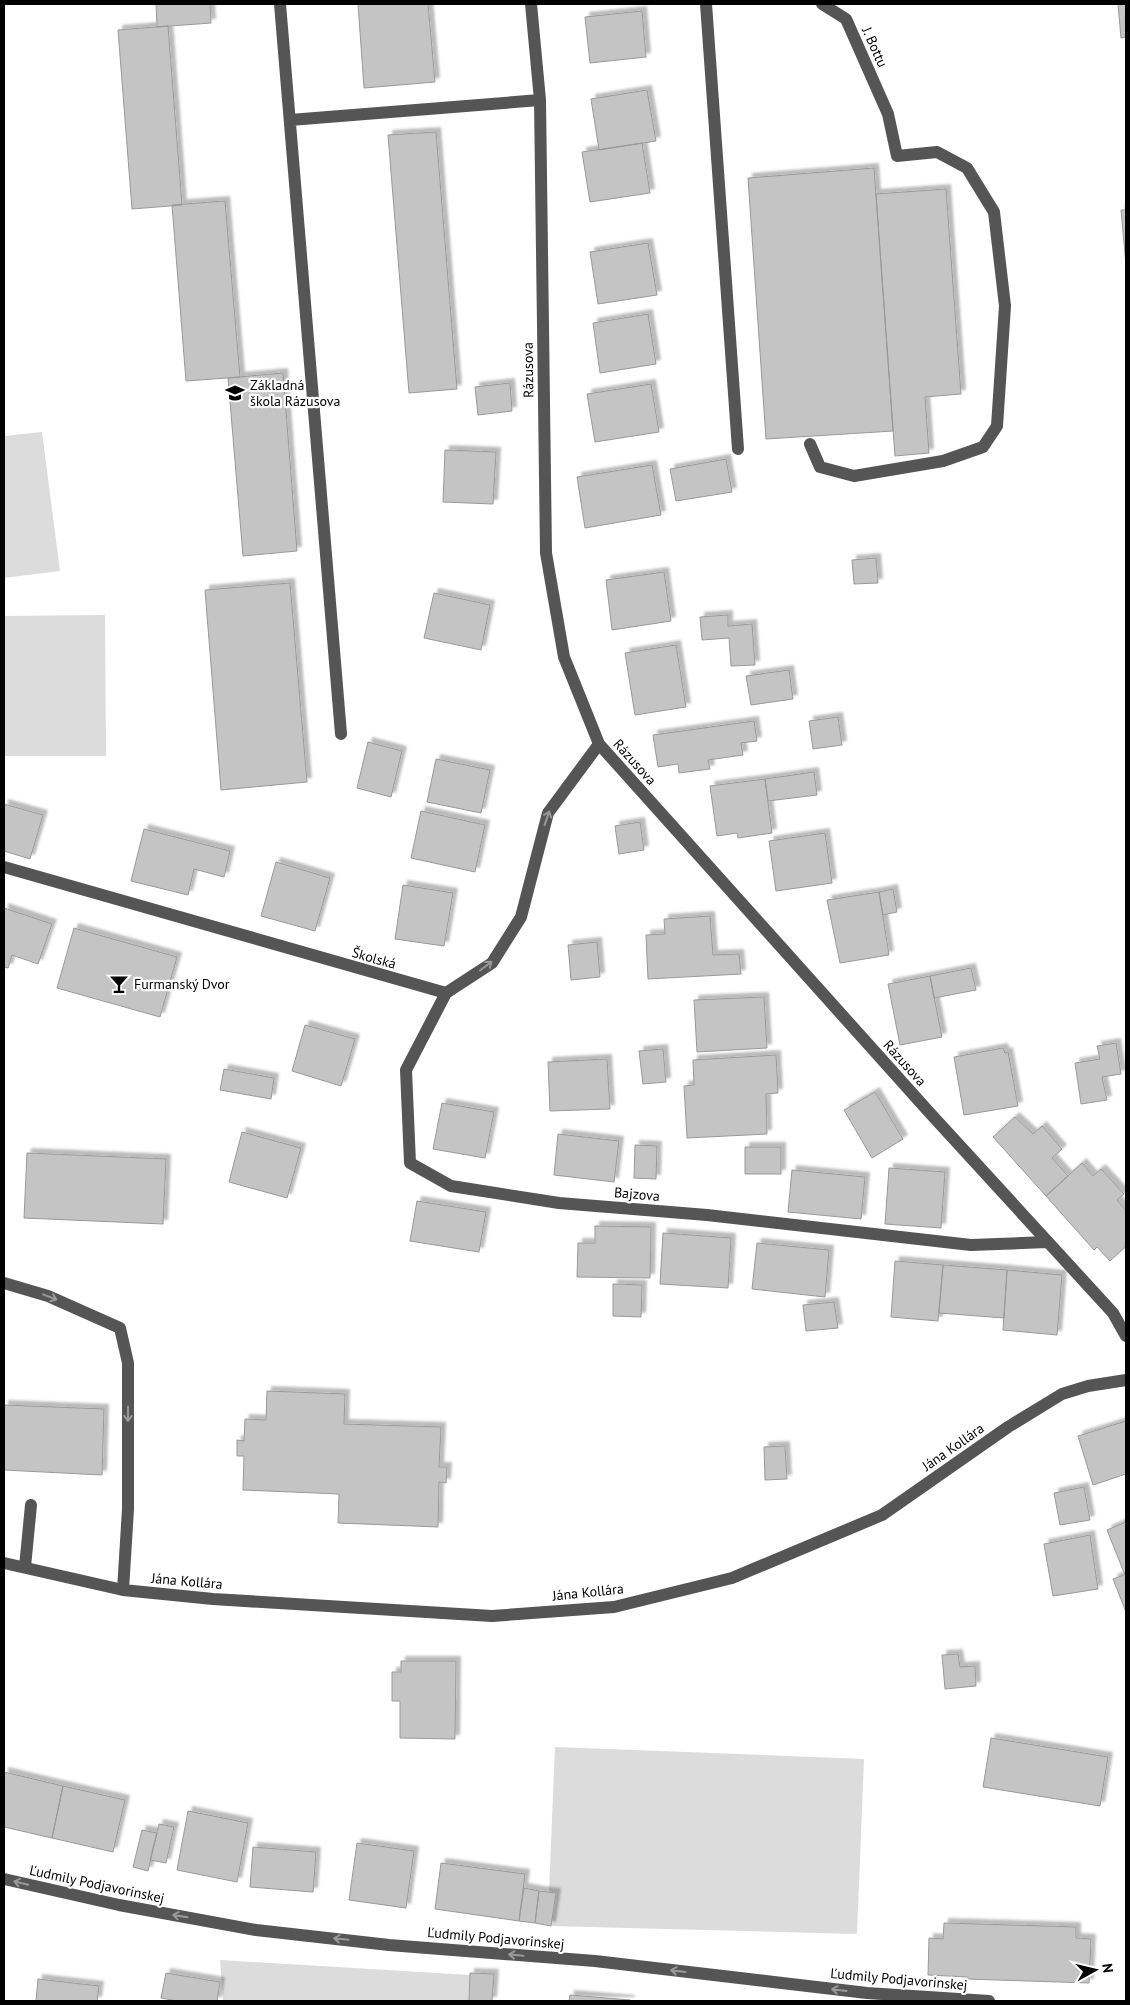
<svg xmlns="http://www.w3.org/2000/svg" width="1130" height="2005" font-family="'PT Sans',sans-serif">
  <defs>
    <filter id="shadow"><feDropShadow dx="4.5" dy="-4.5" stdDeviation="1" flood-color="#0004"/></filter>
  </defs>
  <rect width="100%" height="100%" fill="#fff"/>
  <!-- green -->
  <path fill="#dcdcdc" d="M42,432L60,571L4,578V436Z
    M105,615L106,756H4V616Z
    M555,1747L864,1759L857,1934L551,1926L549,1892Z
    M220,1960L470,1975L469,2001H223Z"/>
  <!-- building -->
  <path fill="#c4c4c4" stroke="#999" filter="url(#shadow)" d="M156,4H210L211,23L157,27Z
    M358,4H428L435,82L364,88Z
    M1118,4H1126V37L1121,38Z
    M642,11L646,57L590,63L585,17Z
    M168,26L182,205L132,209L118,30Z
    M647,90L656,141L599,150L591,99Z
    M436,132L457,389L409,393L388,135Z
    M642,143L650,193L590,202L582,152Z
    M874,168L893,431L766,439L748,178Z
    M946,189L961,394L925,397L929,453L895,456L876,194Z
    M225,201L240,377L186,381L172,205Z
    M1121,210H1126V265Z
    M648,243L657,295L598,304L590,252Z
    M648,314L656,364L600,373L593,323Z
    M283,373L297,551L243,556L228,378Z
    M510,383L512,411L478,415L475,387Z
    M651,384L659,432L595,442L587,394Z
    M445,450L496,452L493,504L443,502Z
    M726,459L732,492L676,501L670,469Z
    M652,465L661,515L585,528L577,477Z
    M876,558L878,583L854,584L852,560Z
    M664,572L671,621L612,630L606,580Z
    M290,583L307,782L221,790L205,590Z
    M434,593L490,605L481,650L424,638Z
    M728,615V626L752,624L755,665L731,666L729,638L702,640L700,617Z
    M676,645L686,707L635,715L625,653Z
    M789,670L793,699L751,705L746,676Z
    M838,717L842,745L813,749L809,721Z
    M754,721L757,741L741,743L743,755L708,760L710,769L679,773L678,764L658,767L653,735Z
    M368,742L402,751L391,797L357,788Z
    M436,759L490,770L481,813L427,802Z
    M814,772L817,795L768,801L765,779Z
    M765,779L772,833L738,838L737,833L717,836L710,786Z
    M4,804L43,815L30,859L4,851Z
    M421,811L485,825L475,872L411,858Z
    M640,822L644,850L619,854L615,826Z
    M144,829L230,851L224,877L194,869L188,895L131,881Z
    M825,833L832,883L776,891L769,841Z
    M276,862L330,878L315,931L261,916Z
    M403,885L453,893L444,946L395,939Z
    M893,889L897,912L883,915L879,892Z
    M879,892L889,955L840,963L827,900Z
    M4,908L52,924L38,964L12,955L8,968L4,967Z
    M710,916L713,955L739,954L741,974L648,979L646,935L665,934L664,919Z
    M74,928L177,957L160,1017L57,988Z
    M597,942L600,977L571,980L568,945Z
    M971,968L976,990L934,998L930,976Z
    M930,976L942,1037L900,1045L888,984Z
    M764,997L767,1048L697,1052L694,1000Z
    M305,1025L355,1039L341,1086L292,1071Z
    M1116,1043L1121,1074L1102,1077L1107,1100L1081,1104L1075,1063L1100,1059L1097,1046Z
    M1003,1048L1005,1053L1008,1052L1018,1106L964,1115L954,1057Z
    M663,1049L666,1082L643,1084L639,1051Z
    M776,1055L778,1093L766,1094L767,1134L687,1138L684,1086L694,1085L693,1060Z
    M607,1059L610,1109L550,1111L548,1062Z
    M224,1069L274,1078L271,1099L220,1090Z
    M875,1092L903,1139L872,1158L844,1110Z
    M442,1103L494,1112L485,1158L433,1149Z
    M1015,1117L1033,1134L1042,1126L1062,1149L1052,1158L1068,1176L1046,1196L993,1137Z
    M242,1132L301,1148L287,1198L229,1182Z
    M558,1134L619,1141L614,1182L554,1175Z
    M635,1145L657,1146L656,1179L634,1178Z
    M745,1147H781V1174H745Z
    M27,1153L166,1159L163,1224L24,1218Z
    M1082,1163L1093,1176L1101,1169L1124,1194L1117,1200L1126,1211V1246L1110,1261L1097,1247L1094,1250L1046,1196Z
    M889,1168L945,1172L941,1228L885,1224Z
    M792,1170L865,1177L861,1219L788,1212Z
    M417,1201L486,1212L479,1252L410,1241Z
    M595,1226L651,1227L650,1278L577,1277L578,1243H595Z
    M663,1233L731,1238L728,1288L660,1284Z
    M757,1243L829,1250L825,1297L752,1289Z
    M895,1261L943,1265L938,1321L891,1317Z
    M943,1265L1007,1270L1004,1318L939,1313Z
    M1007,1270L1062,1275L1057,1335L1003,1330Z
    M613,1284L642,1285L641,1317L613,1316Z
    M834,1302L838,1328L806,1331L803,1305Z
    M267,1391L345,1394L344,1424L441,1427L439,1467H447L446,1483L439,1482L438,1527L338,1523L339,1494L243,1490L244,1456H237V1440L244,1441L245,1419L266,1420Z
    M4,1405L104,1409L102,1475L4,1470Z
    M1126,1421V1474L1093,1485L1078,1436Z
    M785,1446L787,1479L765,1480L764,1447Z
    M1084,1487L1090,1520L1060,1525L1054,1493Z
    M1126,1522V1574L1125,1575L1107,1530Z
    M1090,1535L1098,1589L1053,1596L1044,1544Z
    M1126,1574V1612L1113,1579Z
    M958,1654L960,1667L975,1666L976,1686L945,1689L942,1655Z
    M401,1661H456L455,1739L400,1738V1701H392V1672H401Z
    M991,1738L1108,1757L1100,1806L983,1787Z
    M4,1772L63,1786L52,1838L4,1827Z
    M63,1786L125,1800L113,1852L52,1838Z
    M188,1811L248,1823L237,1882L177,1870Z
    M159,1824L174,1827L166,1863L150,1860Z
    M142,1830L157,1833L148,1871L133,1867Z
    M357,1843L414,1851L406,1908L349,1900Z
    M253,1847L316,1852L313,1892L250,1887Z
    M441,1863L525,1874L519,1921L435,1909Z
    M524,1888L539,1891L535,1923L519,1921Z
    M539,1891L556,1893L551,1926L535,1923Z
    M944,1923L1076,1927V1938L1091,1939L1089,1983L967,1979V1977L928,1975L929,1938L943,1939Z
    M166,1973L220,1982L217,2001H177L161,1998Z
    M470,1973L494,1974L492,2001H469Z
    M38,1979L99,1986L97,2001H36Z
    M570,1995L630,2000V2001H569Z"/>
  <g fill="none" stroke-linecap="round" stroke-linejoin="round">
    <!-- minor -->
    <path stroke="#555" stroke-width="12" d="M280,4L341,734
      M531,4L540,100L546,553L564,657L599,744L929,1112L1113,1313L1126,1336
      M706,4L738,449
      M290,120L540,100
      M810,444L820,467L854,476L943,461L983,447L997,426L1005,306L994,212L967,168L937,152L897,156L888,114L846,19L822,4
      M599,744L548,813L521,917L492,963L446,993L406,1070L410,1163L451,1186L559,1203L707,1215L971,1245L1047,1242
      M4,867L446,993
      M4,1283L48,1296L120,1328L128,1363V1509L123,1590
      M4,1563L123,1590L213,1599L492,1616L614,1607L732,1578L882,1515L1008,1427L1062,1394L1088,1386L1126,1380
      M25,1567L31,1505
      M4,1879L119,1905L256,1930L389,1945L595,1961L867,1993L989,2001"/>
  </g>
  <!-- one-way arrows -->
  <defs><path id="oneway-shaft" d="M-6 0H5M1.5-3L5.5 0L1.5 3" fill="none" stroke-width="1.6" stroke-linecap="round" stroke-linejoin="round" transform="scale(1.25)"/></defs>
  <g stroke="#999">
    <use href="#oneway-shaft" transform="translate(547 818) rotate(-71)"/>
    <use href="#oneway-shaft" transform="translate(486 966) rotate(-37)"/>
    <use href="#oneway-shaft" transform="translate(50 1297) rotate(21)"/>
    <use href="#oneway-shaft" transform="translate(128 1414) rotate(90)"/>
    <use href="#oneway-shaft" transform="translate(21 1883) rotate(-167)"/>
    <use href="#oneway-shaft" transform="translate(180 1916) rotate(-170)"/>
    <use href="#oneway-shaft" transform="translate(341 1939) rotate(-174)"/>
    <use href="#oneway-shaft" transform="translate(516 1955) rotate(-175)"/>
    <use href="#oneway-shaft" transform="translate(678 1971) rotate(-173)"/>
    <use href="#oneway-shaft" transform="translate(839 1990) rotate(-173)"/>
  </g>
  <!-- icons -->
  <defs>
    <g id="school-bare" transform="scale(1.5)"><path d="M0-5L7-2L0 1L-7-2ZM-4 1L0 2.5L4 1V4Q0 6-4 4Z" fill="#000" stroke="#fff" stroke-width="2.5" paint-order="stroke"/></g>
    <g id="bar-bare" transform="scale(1.5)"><path d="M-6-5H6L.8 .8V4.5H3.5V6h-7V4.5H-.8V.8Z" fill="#000" stroke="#fff" stroke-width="2.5" paint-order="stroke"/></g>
  </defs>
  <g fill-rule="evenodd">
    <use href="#school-bare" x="235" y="393"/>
    <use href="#bar-bare" x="119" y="984"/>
  </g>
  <g text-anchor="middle" stroke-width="4.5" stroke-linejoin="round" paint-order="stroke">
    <!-- street labels -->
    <g font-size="14" fill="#000" stroke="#fff">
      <text transform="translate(875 47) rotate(66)" y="5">J. Bottu</text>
      <text transform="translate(528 370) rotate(-91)" y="5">Rázusova</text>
      <text transform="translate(635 762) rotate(48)" y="5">Rázusova</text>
      <text transform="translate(374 958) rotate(16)" y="5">Školská</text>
      <text transform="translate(905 1063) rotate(48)" y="5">Rázusova</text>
      <text transform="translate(637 1194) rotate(5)" y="5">Bajzova</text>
      <text transform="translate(953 1447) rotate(-35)" y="5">Jána Kollára</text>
      <text transform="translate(187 1581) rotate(5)" y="5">Jána Kollára</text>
      <text transform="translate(588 1592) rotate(-6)" y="5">Jána Kollára</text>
      <text transform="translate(97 1884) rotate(12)" y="5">Ľudmily Podjavorinskej</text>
      <text transform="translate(496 1938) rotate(5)" y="5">Ľudmily Podjavorinskej</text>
      <text transform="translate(899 1979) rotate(5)" y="5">Ľudmily Podjavorinskej</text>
    </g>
    <!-- poi labels -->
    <g font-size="14" fill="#000" stroke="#fff" text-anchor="start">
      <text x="250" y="390">Základná<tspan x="250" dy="16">škola Rázusova</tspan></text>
      <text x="134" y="989">Furmanský Dvor</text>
    </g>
  </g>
  <!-- border -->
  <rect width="1130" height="2005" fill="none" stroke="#000000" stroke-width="10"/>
  <!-- north arrow -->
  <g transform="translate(1095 1970) rotate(82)" stroke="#ffffff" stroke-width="4" paint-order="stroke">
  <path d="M0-4L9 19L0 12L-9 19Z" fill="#000000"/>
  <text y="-8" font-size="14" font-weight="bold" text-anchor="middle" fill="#000000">N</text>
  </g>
</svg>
